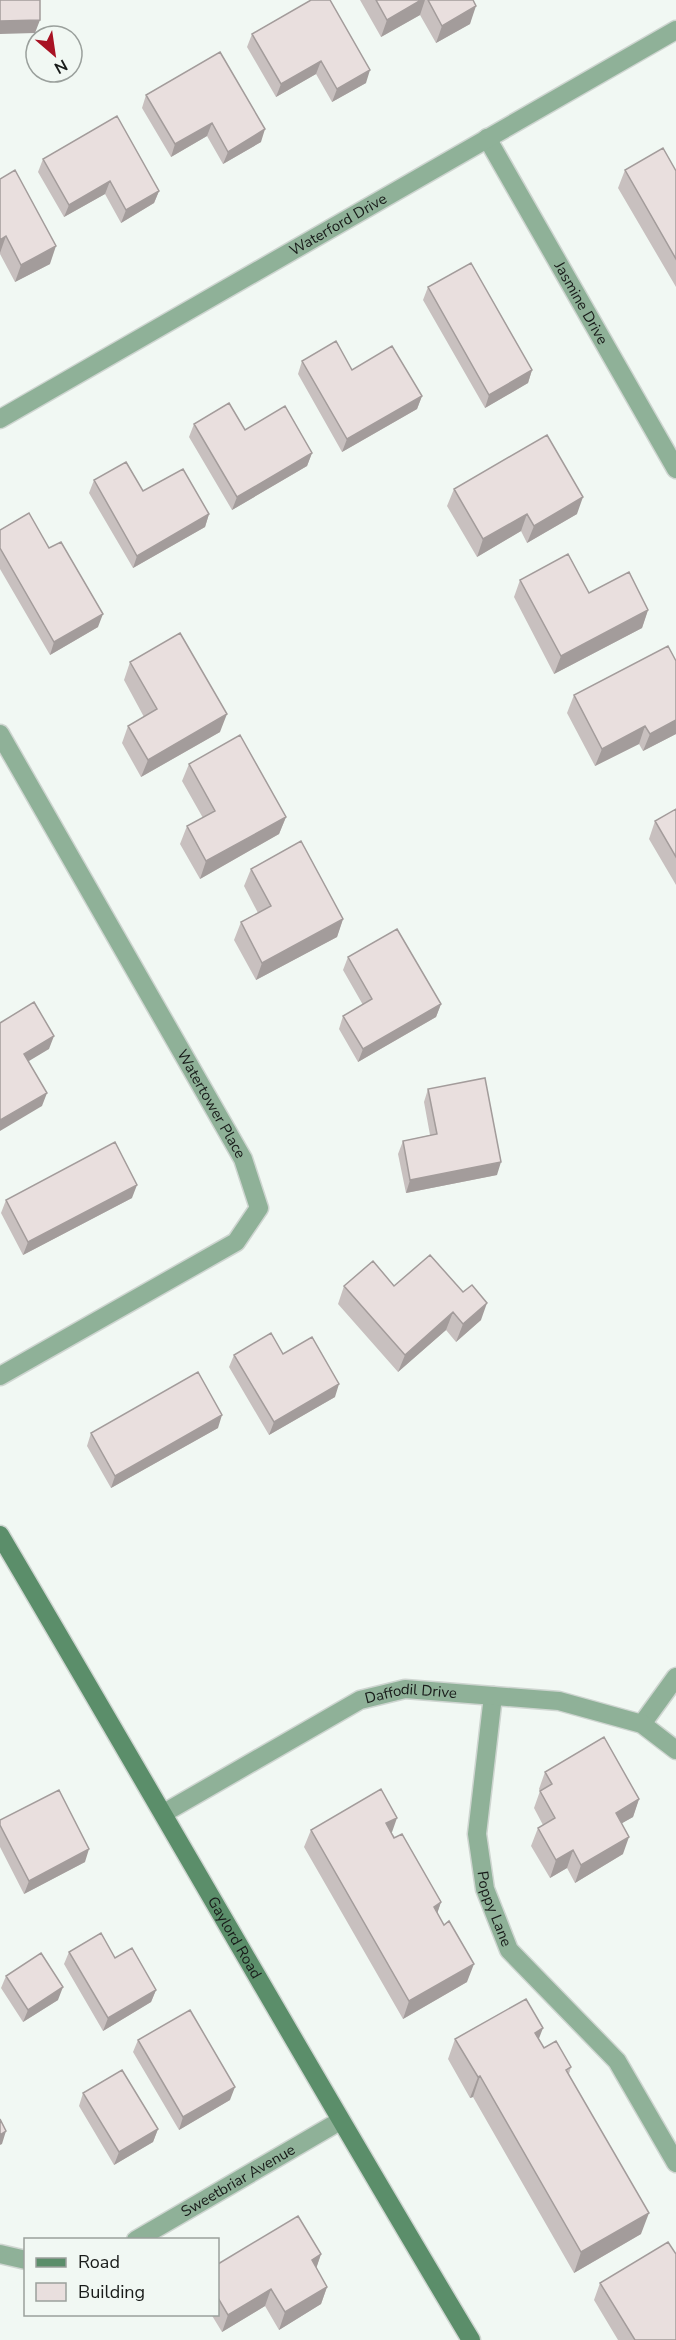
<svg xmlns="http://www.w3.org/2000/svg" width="676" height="2340" font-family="'Nunito Sans',sans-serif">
  <rect width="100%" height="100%" fill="#f1f8f3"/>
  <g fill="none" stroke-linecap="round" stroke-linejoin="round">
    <!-- street casing -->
    <g stroke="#ced5d0" stroke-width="21">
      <g id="street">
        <path id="s1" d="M487,138L676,469"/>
        <path id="s2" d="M0,419L676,30"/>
        <path id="s3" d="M0,734L243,1159L259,1208L236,1242L0,1376"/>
        <path id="s4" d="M493,1696L477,1834L485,1889L509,1950L617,2061L676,2163"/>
        <path d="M642,1724L676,1677"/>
        <path id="s5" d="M164,1813L360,1700L405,1689L559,1701L642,1724L676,1750"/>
        <path id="s6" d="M136,2240L340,2121"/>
        <path d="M0,2254L26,2260"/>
      </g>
    </g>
    <!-- secondary casing -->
    <g stroke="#ced5d0" stroke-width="21">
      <g id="secondary">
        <path id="s7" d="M0,1535C158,1803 311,2073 471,2340"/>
      </g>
    </g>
    <!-- street -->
    <use href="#street" stroke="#8fb198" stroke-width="18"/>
    <!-- secondary -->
    <use href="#secondary" stroke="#5b8e6a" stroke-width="18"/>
  </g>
  <!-- wall -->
  <path fill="#c8c0bf" d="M311,0L366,83L332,102L316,74L276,97L247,47L252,34Z
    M360,0H473L470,24L436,43L420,15L381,37Z
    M146,95L261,142L223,164L207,136L171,157L142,108Z
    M43,159L159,191L154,203L121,223L105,194L64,217L38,172Z
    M625,170L676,171V287L618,188Z
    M0,179L50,264L15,282L0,254Z
    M428,287L532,370L528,383L485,408L423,300Z
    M302,361L352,370L422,396L417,409L342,452L298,374Z
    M194,424L312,453L307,466L232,510L189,437Z
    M94,480L143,491L209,514L205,527L133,568L89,493Z
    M454,489L577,514L527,543L521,531L477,557L447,506Z
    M0,530L49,548L98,627L50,655L0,569Z
    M520,580L648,610L642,628L554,674L514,597Z
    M676,661V734L643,751L639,744L595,766L567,713L574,695Z
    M130,662L220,732L141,777L122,743L128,726L144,717L124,680Z
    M189,764L286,817L279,834L200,879L180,844L187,826L203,818L182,781Z
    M676,809V885L649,839L655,821Z
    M251,869L343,919L337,937L256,980L234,940L241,922L258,913L244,886Z
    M348,957L441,1004L436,1017L358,1062L339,1029L343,1016L363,1005L343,970Z
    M428,1089L497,1175L406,1193L398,1154L403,1141L430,1135L424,1102Z
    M132,1198L23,1255L1,1213L6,1200Z
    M344,1286H394L481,1320L456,1342L446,1330L398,1372L338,1304Z
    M283,1354L335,1397L269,1435L229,1367L234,1355Z
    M218,1428L111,1488L87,1446L91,1433Z
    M545,1772L639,1799L633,1817L622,1823L623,1854L575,1883L567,1868L550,1878L531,1846L538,1828L543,1825L534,1808L540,1791L539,1789Z
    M0,1820L85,1862L24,1894L0,1847Z
    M311,1830L392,1833L441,1902L437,1913L467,1982L403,2019L304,1847Z
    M69,1952L115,1958L156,1990L151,2002L103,2031L64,1964Z
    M6,1976L58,2000L23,2022L1,1988Z
    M455,2039H539L544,2048L571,2067L569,2074L641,2234L574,2273L473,2097L470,2098L448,2059Z
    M138,2040L230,2100L179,2130L133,2052Z
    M83,2093L158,2129L153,2142L114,2165L79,2106Z
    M321,2254L316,2268L327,2287L321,2304L279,2330L265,2306L222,2332L211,2314H218V2264Z
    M600,2283L676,2340H618L594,2300Z"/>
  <!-- shaded-wall -->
  <path fill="#a39c9b" d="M421,0H425L420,15L381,37L387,20Z
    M476,6L470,24L436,43L442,26Z
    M40,20L35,33L0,34V21Z
    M321,61L316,74L276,97L281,84Z
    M370,70L366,83L332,102L337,89Z
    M212,123L207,136L171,157L175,144Z
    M265,129L261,142L223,164L228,152Z
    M110,181L105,194L64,217L69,205Z
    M159,191L154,203L121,223L126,210Z
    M6,236L0,253V240Z
    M56,246L50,264L15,282L21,265Z
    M532,370L528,383L485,408L489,395Z
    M422,396L417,409L342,452L347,439Z
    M312,453L307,466L232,510L237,497Z
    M583,497L577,514L527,543L534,526Z
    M209,514L205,527L133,568L137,556Z
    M527,514L521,531L477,557L483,539Z
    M648,610L642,628L554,674L561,656Z
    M103,614L98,627L50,655L54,642Z
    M227,714L220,732L141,777L148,760Z
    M676,720V734L643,751L650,734Z
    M645,726L639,744L595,766L602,749Z
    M286,817L279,834L200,879L206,861Z
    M343,919L337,937L256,980L262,963Z
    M441,1004L436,1017L358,1062L363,1049Z
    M54,1036L49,1049L19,1067L24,1054Z
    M47,1093L42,1106L0,1131V1120Z
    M501,1162L497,1175L406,1193L410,1180Z
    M137,1185L132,1198L23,1255L28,1242Z
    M487,1303L481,1320L456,1342L463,1324Z
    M453,1312L446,1330L398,1372L405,1355Z
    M339,1384L335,1397L269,1435L274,1422Z
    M222,1415L218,1428L111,1488L115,1476Z
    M639,1799L633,1817L610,1830L616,1813Z
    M397,1818L391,1835L386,1823Z
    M629,1837L623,1854L575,1883L581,1865Z
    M89,1849L85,1862L24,1894L29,1881Z
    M573,1850L567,1868L550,1878L556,1860Z
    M441,1902L435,1920L434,1907Z
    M474,1964L467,1982L403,2019L409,2001Z
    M63,1987L58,2000L23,2022L28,2010Z
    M156,1990L151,2002L103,2031L108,2018Z
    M543,2028L535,2049V2033Z
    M480,2076L473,2097L470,2098L478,2077Z
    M235,2087L230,2100L179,2130L183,2117Z
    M158,2129L153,2142L114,2165L119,2152Z
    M6,2131L2,2144L0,2145V2135Z
    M649,2213L641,2234L574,2273L581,2252Z
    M321,2254L315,2272L312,2260Z
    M327,2287L321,2304L279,2330L285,2312Z
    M271,2289L265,2306L222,2332L228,2315Z"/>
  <!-- building -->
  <path fill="#e9dfde" stroke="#a39c9b" stroke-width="1.5" d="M0,0H40V20L0,21Z
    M311,0H330L370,70L337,89L321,61L281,84L252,34Z
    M376,0H421L387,20Z
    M428,0H473L476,6L442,26Z
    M220,52L265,129L228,152L212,123L175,144L146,95Z
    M117,116L159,191L126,210L110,181L69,205L43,159Z
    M663,148L676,171V259L625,170Z
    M15,170L56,246L21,265L6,236L0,240V179Z
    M471,263L532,370L489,395L428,287Z
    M336,341L352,370L392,346L422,396L347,439L302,361Z
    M229,403L245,430L285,406L312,453L237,497L194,424Z
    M547,435L583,497L534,526L527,514L483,539L454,489Z
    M126,462L143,491L183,469L209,514L137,556L94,480Z
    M29,513L49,548L61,542L103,614L54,642L0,548V530Z
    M568,554L589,593L629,572L648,610L561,656L520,580Z
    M180,633L227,714L148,760L128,726L157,709L130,662Z
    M668,646L676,661V720L650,734L645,726L602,749L574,695Z
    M240,735L286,817L206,861L187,826L215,811L189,764Z
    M676,809V857L655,821Z
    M301,841L343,919L262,963L241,922L271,906L251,869Z
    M397,929L441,1004L363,1049L343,1016L372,999L348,957Z
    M34,1002L54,1036L24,1054L47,1093L0,1120V1023Z
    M485,1078L501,1162L410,1180L403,1141L437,1134L428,1089Z
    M115,1142L137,1185L28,1242L6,1200Z
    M430,1255L463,1292L472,1285L487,1303L463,1324L453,1312L405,1355L344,1286L373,1261L394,1286Z
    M271,1333L283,1354L312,1337L339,1384L274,1422L234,1355Z
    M198,1372L222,1415L115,1476L91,1433Z
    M604,1737L639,1799L616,1813L629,1837L581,1865L573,1850L556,1860L538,1828L555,1818L540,1791L552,1784L545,1772Z
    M381,1789L397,1818L386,1823L394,1838L402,1834L441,1902L434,1907L444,1925L449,1921L474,1964L409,2001L311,1830Z
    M59,1790L89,1849L29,1881L0,1825V1820Z
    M101,1933L115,1958L132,1948L156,1990L108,2018L69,1952Z
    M41,1953L63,1987L28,2010L6,1976Z
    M526,1999L543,2028L535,2033L544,2048L556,2041L571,2067L566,2070L649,2213L581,2252L480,2076L478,2077L455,2039Z
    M190,2010L235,2087L183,2117L138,2040Z
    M122,2070L158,2129L119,2152L83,2093Z
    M0,2119L6,2131L0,2135Z
    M298,2216L321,2254L312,2260L327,2287L285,2312L271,2289L228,2315L218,2298V2264Z
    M668,2242L676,2254V2340H635L600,2283Z"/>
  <g text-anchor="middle" stroke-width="5" stroke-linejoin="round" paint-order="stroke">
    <!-- street labels -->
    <g font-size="15" fill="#181b19" stroke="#f1f8f3">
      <text dy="5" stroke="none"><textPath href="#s2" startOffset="390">Waterford Drive</textPath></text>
      <text dy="5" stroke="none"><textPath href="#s1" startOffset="190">Jasmine Drive</textPath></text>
      <text dy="5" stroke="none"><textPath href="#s3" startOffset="426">Watertower Place</textPath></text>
      <text dy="5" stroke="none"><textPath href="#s5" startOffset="278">Daffodil Drive</textPath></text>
      <text dy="5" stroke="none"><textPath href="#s4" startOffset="216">Poppy Lane</textPath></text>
      <text dy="5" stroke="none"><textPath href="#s7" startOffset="466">Gaylord Road</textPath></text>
      <text dy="5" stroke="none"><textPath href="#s6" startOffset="118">Sweetbriar Avenue</textPath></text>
    </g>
  </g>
  <!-- legend -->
  <rect x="24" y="2238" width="195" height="78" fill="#f1f8f3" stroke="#9aa09c" stroke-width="1.5"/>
  <rect x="36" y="2258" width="30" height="9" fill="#5b8e6a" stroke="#9aa09c" stroke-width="1.5"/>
  <text x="78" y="2268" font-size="18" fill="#181b19">Road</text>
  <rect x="36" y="2283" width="30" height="18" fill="#e9dfde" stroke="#9aa09c" stroke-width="1.5"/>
  <text x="78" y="2298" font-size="18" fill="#181b19">Building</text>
  <!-- north arrow -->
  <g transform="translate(54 54) rotate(151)"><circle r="28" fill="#f1f8f3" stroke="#9aa09c" stroke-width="1.5"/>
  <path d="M0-4.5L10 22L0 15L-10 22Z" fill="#a81223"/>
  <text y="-9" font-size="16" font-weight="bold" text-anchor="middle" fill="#181b19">N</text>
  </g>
</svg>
